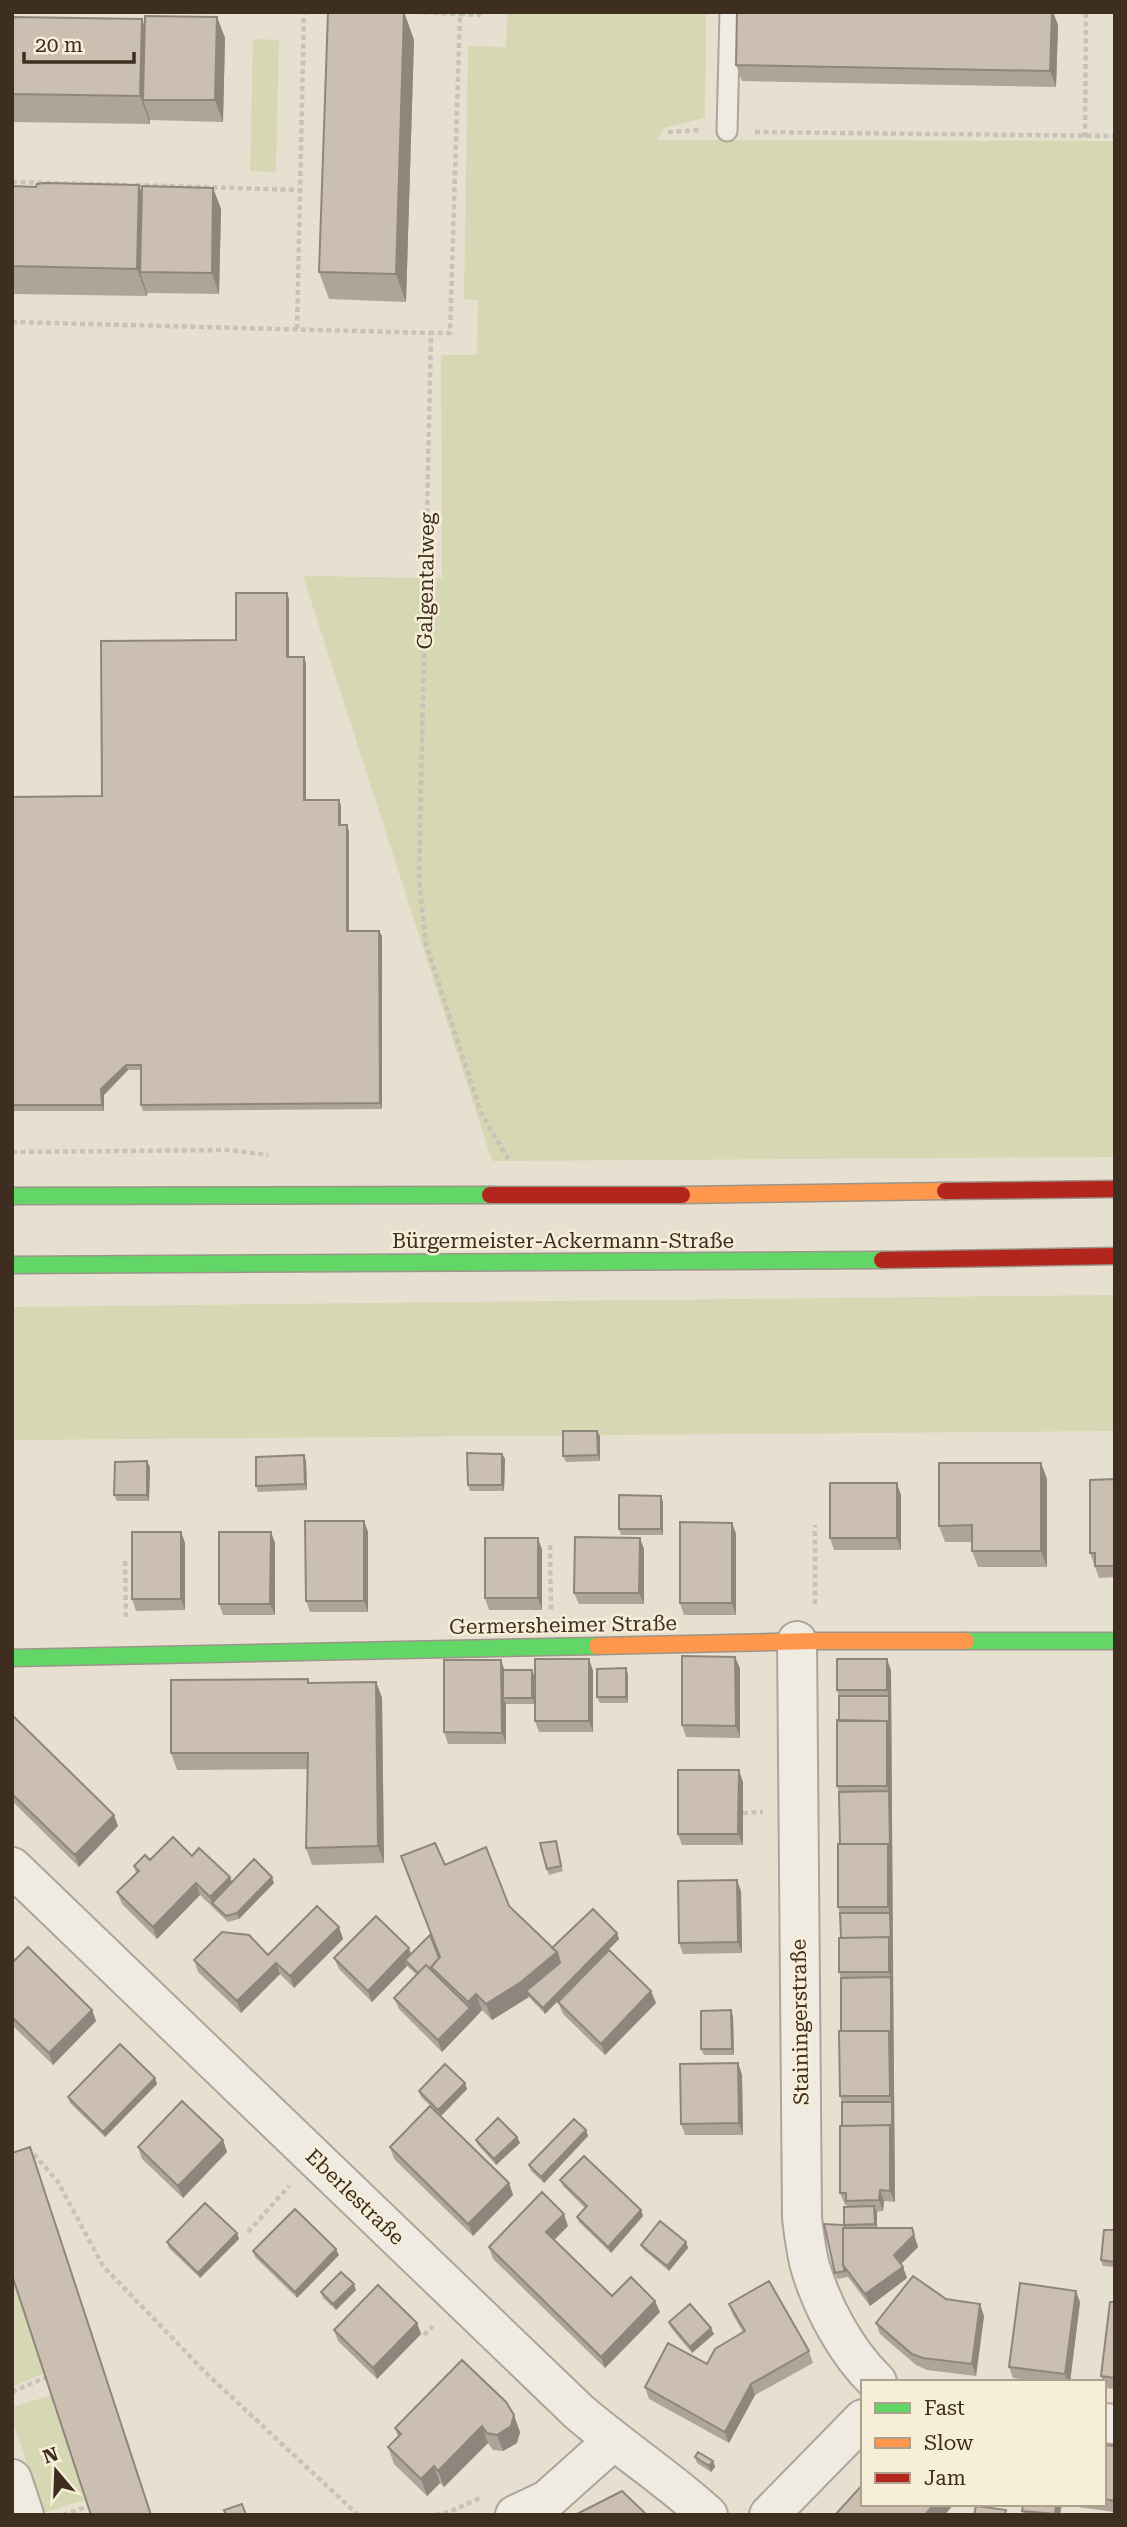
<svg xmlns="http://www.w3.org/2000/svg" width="1127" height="2527" font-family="'Roboto Serif',serif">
  <rect width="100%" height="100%" fill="#e7e0d1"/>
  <!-- green -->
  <path fill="#d6d7b3" d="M507,12H706L705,118L664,128L656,140L1115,141V1157L492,1161L303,576L442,578L441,355H477L478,300L464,299L468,46L506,47Z
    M253,39L279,40L276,172L250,171Z
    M1115,1295V1431L12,1440V1307Z
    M12,2273L45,2373L12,2387Z
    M52,2395L87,2499L43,2513L12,2418V2407Z"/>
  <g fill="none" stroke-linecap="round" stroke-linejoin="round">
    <!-- lane casing -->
    <g stroke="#ada599" stroke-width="23">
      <path id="lane" d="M727,131L730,12"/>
    </g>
    <!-- street casing -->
    <g stroke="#ada599" stroke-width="42">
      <path id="street" d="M797,1641L802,2218C804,2234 806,2251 810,2266C822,2307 846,2352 877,2382
        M12,1867L579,2412C621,2448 667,2478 708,2515
        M1104,2423L1115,2424
        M12,2479L24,2515
        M515,2515L547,2500L613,2441
        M769,2515L863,2419"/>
    </g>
    <!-- fast casing -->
    <g stroke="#9c958a" stroke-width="19">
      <path id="fast" d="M12,1196L490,1195
        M12,1265L882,1260
        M966,1641H1115
        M12,1658L597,1646"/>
    </g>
    <!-- slow casing -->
    <g stroke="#9c958a" stroke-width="19">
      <path id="slow" d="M682,1195L945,1191
        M597,1646L815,1641H966"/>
    </g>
    <!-- jam casing -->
    <g stroke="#9c958a" stroke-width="19">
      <path id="jam" d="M945,1191L1115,1189
        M490,1195H682
        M882,1260L1115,1256"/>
    </g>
    <!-- path -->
    <path stroke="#c8c2b9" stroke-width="4.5" stroke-dasharray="5 3.5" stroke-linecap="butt" d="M416,12L460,14
      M479,12V15L460,14L450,333H431L419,879L426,944L481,1113L508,1159
      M668,132L701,130
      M755,132L1115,136
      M1085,137L1086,12
      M12,182L127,185
      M136,185L299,190
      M12,322L431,333
      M297,329L304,12
      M12,1152L229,1150L268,1155
      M550,1545L551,1611
      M125,1561L126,1620
      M815,1604V1525
      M743,1813L763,1812
      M26,2155L33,2153L58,2182L103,2266L207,2374L358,2515
      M248,2232L289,2186
      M424,2335L433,2326
      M12,2392L47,2377
      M63,2515L89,2506
      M435,2515L449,2512L480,2498"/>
    <!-- lane -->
    <use href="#lane" stroke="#efebe3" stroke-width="19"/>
    <!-- street -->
    <use href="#street" stroke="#efebe3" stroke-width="38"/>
    <!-- fast -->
    <use href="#fast" stroke="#63d668" stroke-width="16"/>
    <!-- slow -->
    <use href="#slow" stroke="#ff974d" stroke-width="16"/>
    <!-- jam -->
    <use href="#jam" stroke="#b3261e" stroke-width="16"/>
  </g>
  <!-- wall -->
  <path fill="#afa499" d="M404,12L414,40L406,302L329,299L319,272Z
    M737,12H1053L1058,25L1056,87L742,81L736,65Z
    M12,17L144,26L217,17L225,38L223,122L150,120V124L12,122Z
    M12,186L141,192L213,188L221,209L219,294L148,293L147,296L12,294Z
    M287,593L289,599V657L306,663V800H339L341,806V825L349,831V931H379L382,936V1109L143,1111L141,1105V1070H128L104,1095V1111H12V797L102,796L236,640Z
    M597,1431L600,1436V1461L566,1462L563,1456Z
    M502,1454L505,1459L504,1491H470L468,1485Z
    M304,1455L306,1461L307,1490L258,1492L256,1486Z
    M1041,1463L1047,1479V1567H978L972,1551V1542H945L939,1526Z
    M150,1467L149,1501H117L114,1495Z
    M1115,1479V1577L1099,1578L1090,1553Z
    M901,1495V1550H834L830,1538Z
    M663,1502V1535H621L619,1529Z
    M364,1521L368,1532V1612H310L306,1601Z
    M732,1523L736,1534V1615H684L680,1603Z
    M181,1532L185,1543V1610L136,1611L132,1599Z
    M271,1532L275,1543V1615H223L219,1604Z
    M538,1538L542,1550V1610H489L485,1598Z
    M644,1549V1604H579L574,1593Z
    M589,1659L593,1671V1732H539L535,1721Z
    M740,1668V1738L686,1737L682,1725Z
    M505,1670L534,1675L535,1704H506V1744H448L444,1732Z
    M891,1670L895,2202L884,2201L883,2211L876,2212L877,2228H912L918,2247L901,2264L907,2278L870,2306L848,2277L837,2279L835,2273L848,2207L847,2205H845L840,2193L842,2126V2102L840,2096L841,2031V1978L839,1972L841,1938L840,1913L838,1907L840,1844L839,1792L837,1786L839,1696L837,1690Z
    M628,1674V1703H600L597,1697Z
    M308,1679L309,1683L376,1682L382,1698L384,1863L312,1865L306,1848L308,1769L177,1770L171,1753Z
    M12,1715L118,1826L79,1867L12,1801Z
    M743,1782V1845H682L678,1834Z
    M558,1847L563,1871L549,1875L547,1869Z
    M192,1856L230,1877L232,1882L274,1883L239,1919L228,1922L200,1895L157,1939L122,1904L117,1892L136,1873L134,1866L150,1860Z
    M445,1865L509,1906L552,1948L617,1933L619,1939L545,2014L529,1997L492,2020L482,2010L442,2052L399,2009L394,1998L417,1975L407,1966L372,2002L339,1969L334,1958L411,1954L439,1958Z
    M741,1891L742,1953L683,1954L679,1943Z
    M339,1927L343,1939L294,1988L280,1974L241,2013L198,1972L194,1960L268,1955Z
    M12,1963L92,2010L96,2021L53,2065L12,2025Z
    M651,1991L656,2003L605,2055L563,2014L558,2002Z
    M733,2016L734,2055H704L701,2049Z
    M738,2063L742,2075L743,2135H685L681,2124Z
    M155,2078L157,2084L105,2137L70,2103L68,2097Z
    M465,2083L467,2089L441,2116L421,2097L419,2091Z
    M586,2130L588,2136L544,2183L531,2171L529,2165Z
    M517,2137L520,2143L496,2165L478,2145L476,2140Z
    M223,2140L227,2152L183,2198L142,2159L138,2147Z
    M390,2147L509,2183L513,2195L473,2236L394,2159Z
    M560,2180L641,2210L643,2216L611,2253L579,2222L577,2217L585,2208L563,2186Z
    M568,2226L554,2240L612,2296L660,2312L605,2368L493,2259L489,2247Z
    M1115,2230V2267L1103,2266L1101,2260Z
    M237,2233L239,2239L200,2278L169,2248L167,2242Z
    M686,2242L688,2248L669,2271L644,2250L641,2245Z
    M253,2251L339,2255L297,2298L255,2257Z
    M356,2290L336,2310L323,2298L321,2292Z
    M946,2299L984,2316L976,2376L927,2370L916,2365L880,2334L876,2323Z
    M1080,2302L1070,2382H1041L1013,2378L1009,2367Z
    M1115,2302V2389L1105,2388L1104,2382H1103L1101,2376Z
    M729,2304L809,2351L813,2363L755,2395L729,2443L649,2399L645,2387L707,2364L743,2332L733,2315Z
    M669,2322L714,2334L692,2353L671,2328Z
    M417,2323L421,2334L377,2379L338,2341L334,2330Z
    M462,2360L520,2432L517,2443L503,2451L493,2450L488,2443L444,2487L440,2483L427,2496L394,2464L388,2447L398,2437L395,2428Z
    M1104,2445L1115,2446V2512L1062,2505L1060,2515H1024L1022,2511L1023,2504H1104Z
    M695,2457L713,2461L715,2467L711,2472L697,2463Z"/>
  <!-- shaded-wall -->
  <path fill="#8e867d" d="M404,12L414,40L406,302L396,274Z
    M1052,12H1053L1058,25L1056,87L1050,71Z
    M217,17L225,38L223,122L215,100Z
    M142,19L152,47L143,100L150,120V124L140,96Z
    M139,185L149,213L140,272L147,293V296L137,269Z
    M213,188L221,209L219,294L212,273Z
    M287,593L289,599V663L287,657Z
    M304,657L306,663V806L304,800Z
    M339,800L341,806V831L339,825Z
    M347,825L349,831V937L347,931Z
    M379,931L382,936V1109L380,1103Z
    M126,1065L128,1070L104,1095V1111L102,1105L101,1089Z
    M597,1431L600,1436V1461L598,1455Z
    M502,1454L505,1459L504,1491L502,1485Z
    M304,1455L306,1461L307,1490L305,1484Z
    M147,1461L150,1467L149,1501L147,1495Z
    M1041,1463L1047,1479V1567L1041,1551Z
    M897,1483L901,1495V1550L897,1538Z
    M661,1496L663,1502V1535L661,1529Z
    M364,1521L368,1532V1612L364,1601Z
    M732,1523L736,1534V1615L732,1603Z
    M181,1532L185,1543V1610L181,1599Z
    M271,1532L275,1543V1615L270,1604Z
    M538,1538L542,1550V1610L538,1598Z
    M640,1538L644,1549V1604L639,1593Z
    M735,1657L740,1668V1738L736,1726Z
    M589,1659L593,1671V1732L589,1721Z
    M887,1659L891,1670L893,1983L889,1972V1937L890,1913L888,1907L889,1791L887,1786V1721L889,1696L887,1690Z
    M501,1660L505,1671L503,1698L506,1704V1744L502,1733Z
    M626,1668L628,1674V1703L626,1697Z
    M532,1670L534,1675L535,1704L532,1698Z
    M376,1682L382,1698L384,1863L378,1846Z
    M739,1770L743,1782V1845L738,1834Z
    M114,1815L118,1826L79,1867L75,1855Z
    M230,1877L234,1888L212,1903L210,1897Z
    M272,1877L274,1883L239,1919L237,1913Z
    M737,1880L741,1891L742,1953L738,1942Z
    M196,1883L200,1895L157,1939L153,1927Z
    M339,1927L343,1939L294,1988L290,1976Z
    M617,1933L619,1939L545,2014L543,2008Z
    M409,1948L413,1960H405L407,1966L372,2002L368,1991Z
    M557,1952L563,1969L526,1991L529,1997L492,2020L486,2004Z
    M276,1963L280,1974L241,2013L237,2001Z
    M891,1977L893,1983L895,2202L890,2191V2125L892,2102L890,2096L889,2031Z
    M651,1991L656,2003L605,2055L601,2044Z
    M476,1994L482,2010L474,2019L468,2002Z
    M470,2008L474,2019L442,2052L438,2040Z
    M92,2010L96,2021L53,2065L49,2053Z
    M731,2010L733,2016L734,2055L732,2049Z
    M738,2063L742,2075L743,2135L739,2123Z
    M155,2078L157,2084L105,2137L103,2132Z
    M465,2083L467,2089L441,2116L438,2110Z
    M586,2130L588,2136L544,2183L541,2177Z
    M517,2137L520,2143L496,2165L494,2159Z
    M223,2140L227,2152L183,2198L178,2186Z
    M509,2183L513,2195L473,2236L468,2224Z
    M880,2190L884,2201L883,2211L879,2200Z
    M874,2206L877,2212V2230L875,2224Z
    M641,2210L643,2216L611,2253L608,2247Z
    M564,2214L568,2226L551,2243L546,2232Z
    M237,2233L239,2239L200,2278L198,2273Z
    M914,2235L918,2247L898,2267L894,2255Z
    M686,2242L688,2248L669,2271L667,2266Z
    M336,2249L339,2255L297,2298L295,2292Z
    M903,2267L907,2278L870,2306L865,2294Z
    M354,2284L356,2290L336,2310L333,2304Z
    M1076,2291L1080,2302L1070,2382H1068L1065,2374Z
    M655,2301L660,2312L605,2368L601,2357Z
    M980,2304L984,2316L976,2376L972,2364Z
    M417,2323L421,2334L377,2379L373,2368Z
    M711,2328L714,2334L692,2353L690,2347Z
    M751,2384L755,2395L729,2443L725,2432Z
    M514,2415L520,2432L517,2443L503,2451L497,2435Z
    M482,2426L488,2443L444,2487L438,2471Z
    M713,2461L715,2467L711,2472L709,2466Z
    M434,2466L440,2483L427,2496L421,2479Z
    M934,2504H954L945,2515H925Z
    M1056,2504H1061L1060,2515H1055Z"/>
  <!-- building -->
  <path fill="#cbbfb2" stroke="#8e867d" stroke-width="2" d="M328,12H404L396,274L319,272Z
    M737,12H1052L1050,71L736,65Z
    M145,16L217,17L215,100H143Z
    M12,17L142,19L140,96L12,94Z
    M45,183L139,185L137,269L12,266V186L36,187L37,184Z
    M142,186L213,188L212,273L140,272Z
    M236,593H287V657H304V800H339V825H347V931H379L380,1103L141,1105V1065H126L101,1089L102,1105H12V797L102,796L101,641L236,640Z
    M563,1431H597L598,1455L563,1456Z
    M467,1453L502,1454V1485H468Z
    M304,1455L305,1484L256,1486V1457Z
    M147,1461V1495H114L115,1462Z
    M939,1463H1041V1551H972V1525L939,1526Z
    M1115,1479V1566H1095V1553H1090V1480Z
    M830,1483H897V1538H830Z
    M619,1495L661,1496V1529H619Z
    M305,1521H364V1601H306Z
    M680,1522L732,1523V1603H680Z
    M132,1532H181V1599H132Z
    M219,1532H271L270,1604H219Z
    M575,1537L640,1538L639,1593H574Z
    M485,1538H538V1598H485Z
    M682,1656L735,1657L736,1726L682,1725Z
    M535,1659H589V1721H535Z
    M837,1659H887V1690H837Z
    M444,1660H501L502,1733L444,1732Z
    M626,1668V1697H597V1669Z
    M503,1670H532V1698H503Z
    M308,1679V1683L376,1682L378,1846L306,1848L308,1753H171V1680Z
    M839,1696H889V1726L887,1721H839Z
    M12,1715L114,1815L75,1855L12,1794Z
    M837,1720L887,1721V1786H837Z
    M678,1770H739L738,1834H678Z
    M889,1791L890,1849L888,1844H840L839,1792Z
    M173,1837L192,1856L199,1848L230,1877L210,1897L196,1883L153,1927L117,1892L139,1871L134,1866L145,1855L150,1860Z
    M556,1841L561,1866L547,1869L540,1843Z
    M435,1843L445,1865L486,1847L509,1906L557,1952L521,1982L486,2004L476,1994L468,2002L431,1967L440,1957L401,1856Z
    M838,1844H888V1907H838Z
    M254,1859L272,1877L237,1913L226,1916L212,1903Z
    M737,1880L738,1942L679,1943L678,1881Z
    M317,1906L339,1927L290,1976L276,1963L237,2001L194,1960L222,1932L249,1935L268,1955Z
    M593,1909L617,1933L543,2008L526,1991L560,1963L557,1952L552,1948Z
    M840,1913H890L891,1943L889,1937L841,1938Z
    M376,1916L409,1948L368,1991L334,1958Z
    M430,1935L439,1958L430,1969L426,1965L418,1973L405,1960Z
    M889,1937V1972H839V1938Z
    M28,1947L92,2010L49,2053L12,2017V1963Z
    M609,1950L651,1991L601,2044L558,2002Z
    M426,1965L470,2008L438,2040L394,1998Z
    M891,1977V2036L889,2031H841V1978Z
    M731,2010L732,2049H701V2011Z
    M839,2031H889L890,2096H840Z
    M120,2044L155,2078L103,2132L68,2097Z
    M738,2063L739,2123L681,2124L680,2064Z
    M445,2064L465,2083L438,2110L419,2091Z
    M182,2101L223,2140L178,2186L138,2147Z
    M842,2102H892V2131L890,2125L842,2126Z
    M430,2106L509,2183L468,2224L390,2147Z
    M498,2118L517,2137L494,2159L476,2140Z
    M574,2119L586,2130L541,2177L529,2165Z
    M890,2125V2191L880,2190L879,2200L846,2201V2193H840V2126Z
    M30,2147L151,2515H91L12,2275V2153Z
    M584,2156L641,2210L608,2247L577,2217L587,2206L560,2180Z
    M542,2192L564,2214L546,2232L612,2296L631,2277L655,2301L601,2357L489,2247Z
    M205,2203L237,2233L198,2273L167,2242Z
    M874,2206L875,2224L845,2225V2228H843V2265L845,2271L835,2273L824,2224L844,2225V2207Z
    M295,2209L336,2249L295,2292L253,2251Z
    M660,2221L686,2242L667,2266L641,2245Z
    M843,2228H912L914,2235L894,2255L903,2267L865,2294L843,2265Z
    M1104,2230H1115V2262L1101,2260Z
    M341,2272L354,2284L333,2304L321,2292Z
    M913,2276L946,2299L980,2304L972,2364L923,2358L912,2354L876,2323Z
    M769,2281L809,2351L751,2384L725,2432L645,2387L668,2343L707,2364L715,2349L745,2331L729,2304Z
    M1020,2283L1076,2291L1065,2374L1009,2367Z
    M378,2285L417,2323L373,2368L334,2330Z
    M1110,2302H1115V2378L1101,2376Z
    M690,2304L711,2328L690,2347L669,2322Z
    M462,2360L506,2402L514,2415L511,2426L497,2435L487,2433L482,2426L438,2471L434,2466L421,2479L388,2447L401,2434L395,2428Z
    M1104,2445L1115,2446V2501L1104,2499Z
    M698,2452L713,2461L709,2466L695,2457Z
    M863,2484V2504H934L925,2515H835Z
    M622,2491L647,2515H575Z
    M242,2504L246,2515H226L224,2510Z
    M1023,2504H1056L1055,2514L1022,2511Z
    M976,2506L1006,2510L1005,2515H974Z"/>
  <g text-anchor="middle" stroke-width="5" stroke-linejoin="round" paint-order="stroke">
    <!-- street labels -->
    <g font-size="21" fill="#3d2e20" stroke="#f7eed8">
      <text transform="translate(426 581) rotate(-89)" y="7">Galgentalweg</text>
      <text x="563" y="1248">Bürgermeister-Ackermann-Straße</text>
      <text transform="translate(563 1625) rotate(-1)" y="7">Germersheimer Straße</text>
      <text transform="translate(800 2022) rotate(-91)" y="7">Stainingerstraße</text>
      <text transform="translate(355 2197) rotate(44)" y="7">Eberlestraße</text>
    </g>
  </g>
  <!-- border -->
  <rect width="1127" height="2527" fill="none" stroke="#3d2e20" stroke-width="28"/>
  <!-- legend -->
  <rect x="861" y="2380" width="245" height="126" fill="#f7eed8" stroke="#ada18e" stroke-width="2"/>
  <rect x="875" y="2403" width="35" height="10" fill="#63d668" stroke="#ada18e" stroke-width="2"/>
  <text x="924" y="2415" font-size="21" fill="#3d2e20">Fast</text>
  <rect x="875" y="2438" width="35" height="10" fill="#ff974d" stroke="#ada18e" stroke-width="2"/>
  <text x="924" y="2450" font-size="21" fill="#3d2e20">Slow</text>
  <rect x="875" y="2473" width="35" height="10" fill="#b3261e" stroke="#ada18e" stroke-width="2"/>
  <text x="924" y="2485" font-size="21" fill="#3d2e20">Jam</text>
  <!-- north arrow -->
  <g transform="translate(56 2471) rotate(341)" stroke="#f7eed8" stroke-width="5" paint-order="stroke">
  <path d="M0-5L12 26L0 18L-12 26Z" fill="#3d2e20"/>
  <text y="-10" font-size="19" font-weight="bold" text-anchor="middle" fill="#3d2e20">N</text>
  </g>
  <!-- scale -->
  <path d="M24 52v10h110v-10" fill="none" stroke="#3d2e20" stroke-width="3.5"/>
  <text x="35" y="52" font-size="21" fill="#3d2e20" stroke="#f7eed8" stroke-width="5" paint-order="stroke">20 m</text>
</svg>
